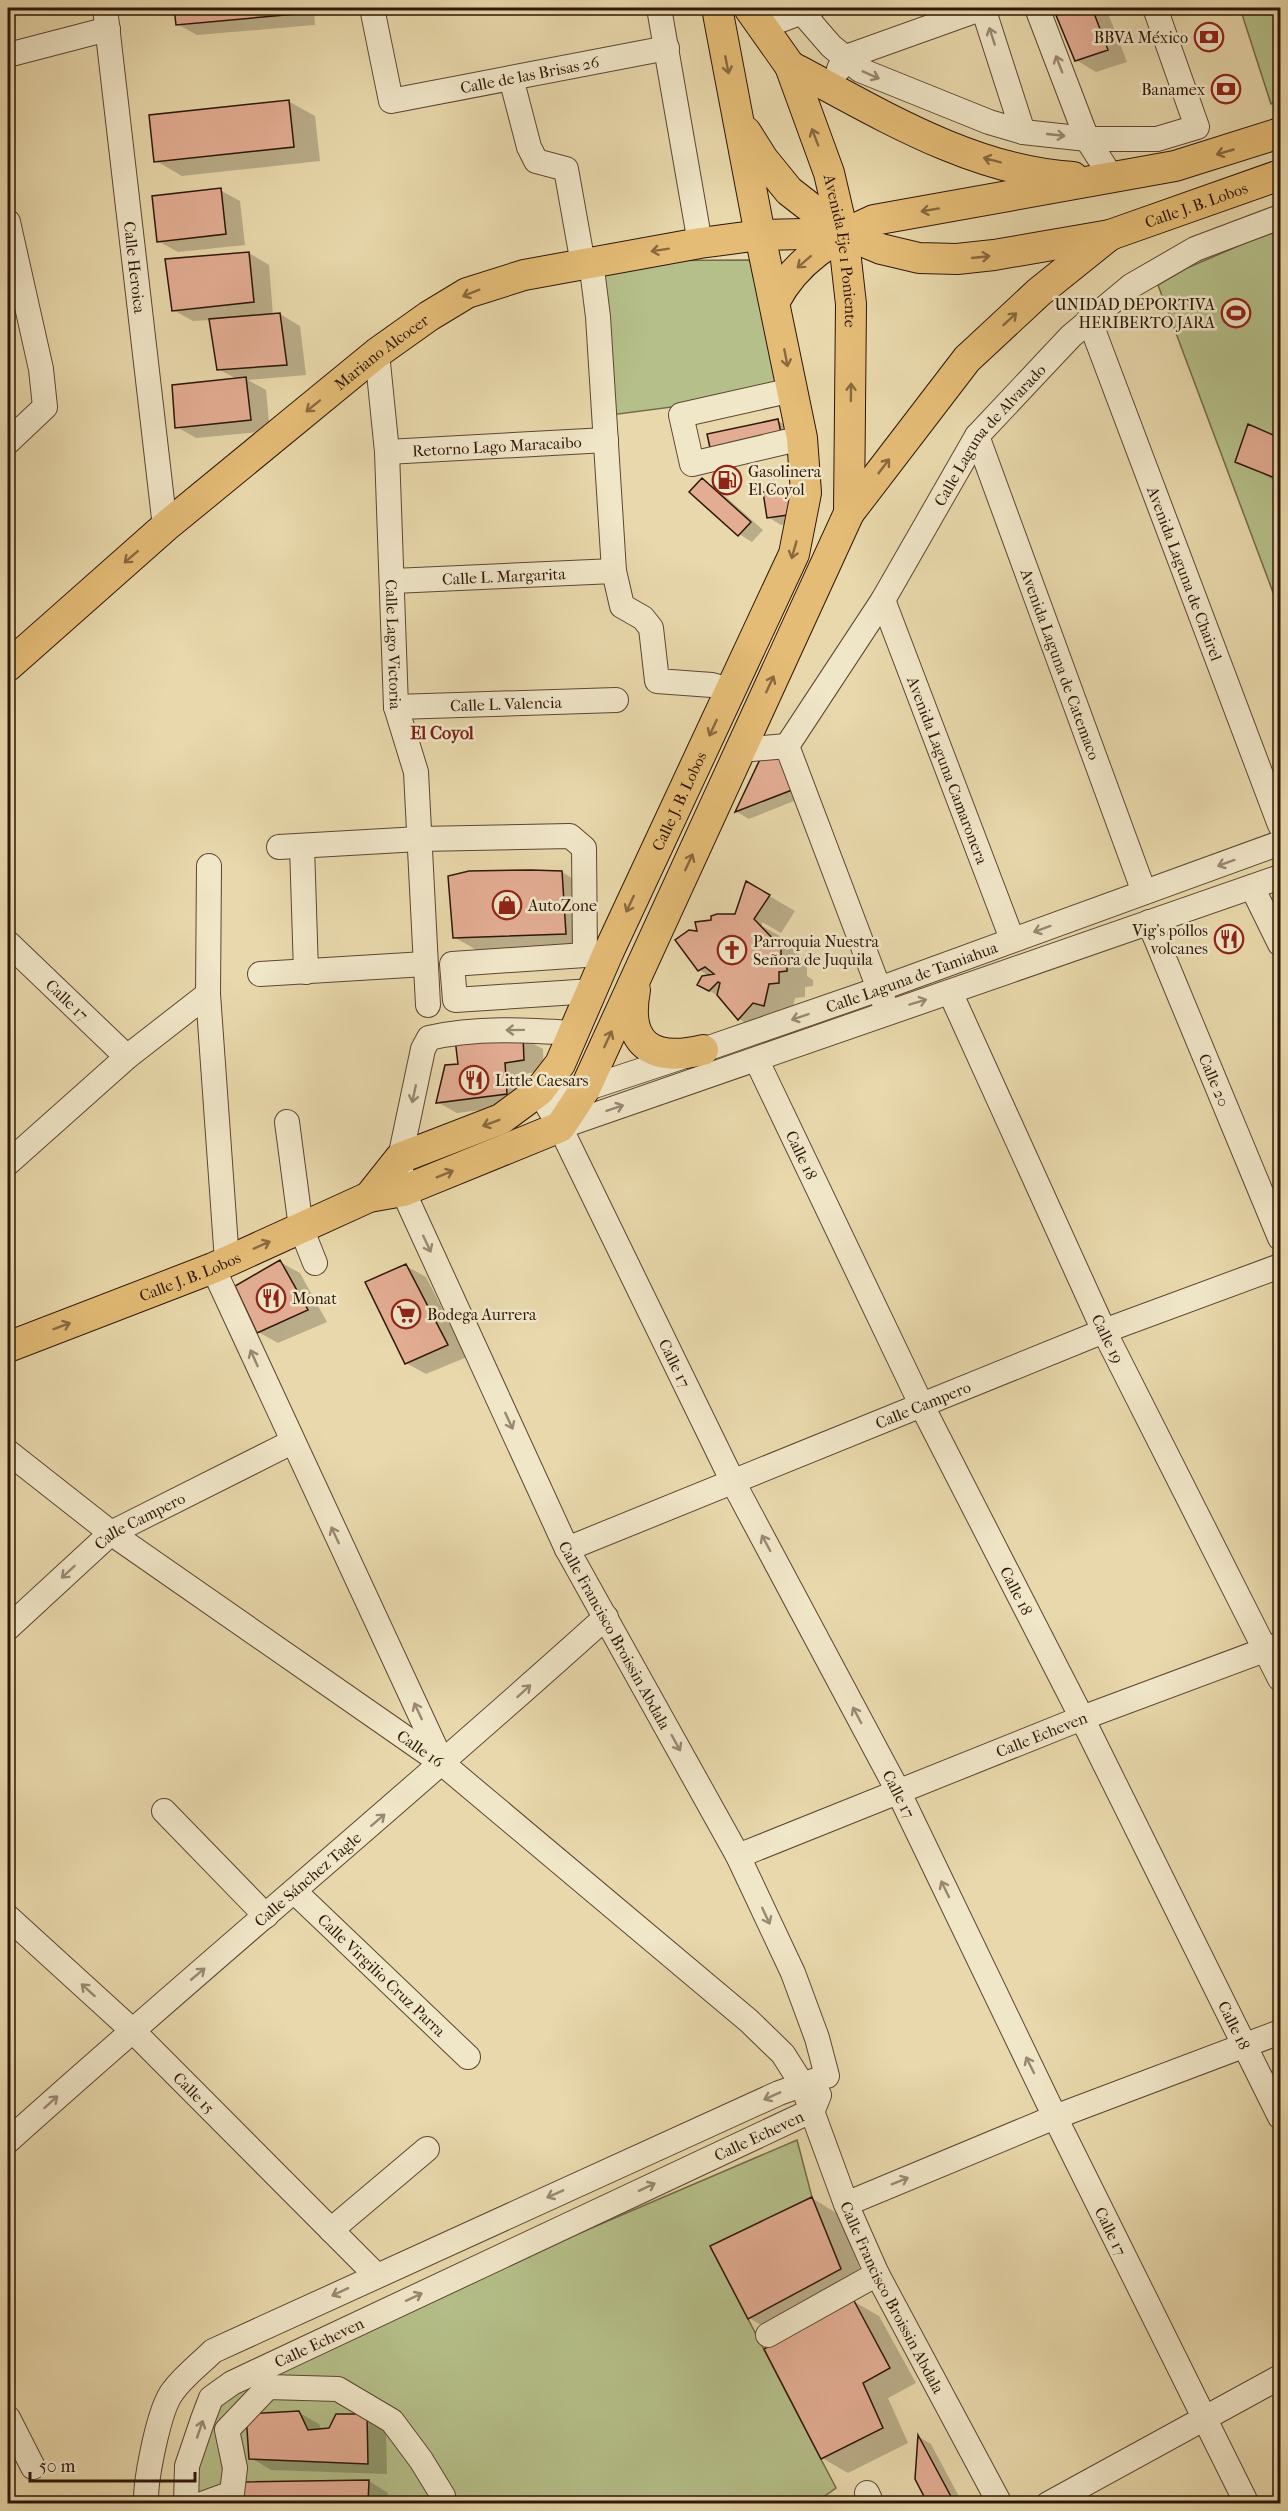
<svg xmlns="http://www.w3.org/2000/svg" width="1288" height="2511" font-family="'IM FELL French Canon',serif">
  <rect width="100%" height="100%" fill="#e8d8ab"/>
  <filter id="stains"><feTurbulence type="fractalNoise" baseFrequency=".00333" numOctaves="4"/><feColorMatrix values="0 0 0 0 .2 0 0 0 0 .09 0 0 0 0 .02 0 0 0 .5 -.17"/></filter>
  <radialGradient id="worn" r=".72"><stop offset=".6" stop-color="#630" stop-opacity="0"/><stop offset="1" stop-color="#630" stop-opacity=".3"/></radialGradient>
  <!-- green -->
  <path fill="#b5bf89" stroke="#726a49" stroke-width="1.5" d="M1240,8H1280V100L1271,104Z
    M1280,228V611L1158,285L1187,268Z
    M750,260L779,393L603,416L591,261Z
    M797,2140L812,2197L710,2246L836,2488L815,2503L187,2504L203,2419L271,2365Z"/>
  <!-- shadow -->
  <path fill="#0003" d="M175,8H314L315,25L197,35L177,24Z
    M1054,8H1106L1127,62L1096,72L1076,60Z
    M288,101L315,116L320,161L182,176L156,161Z
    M220,190L240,201L245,245L178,252L158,241Z
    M249,253L269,265L273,315L280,314L300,326L306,375L248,380L266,390L270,431L196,438L177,427L237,379L218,369L211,320L193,321L173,310L167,261Z
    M778,421L791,428L727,464Z
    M1249,426L1280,440V483L1237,461Z
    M702,480L715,487L763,530L752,542L739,534Z
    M765,493L807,521L781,525L768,517Z
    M1280,534V550L1276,547Z
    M764,754L804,797L749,819L737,812Z
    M562,872L588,888L592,948L480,952L454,937Z
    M747,883L795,911L781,933L762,922V926L780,936L807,963V976L813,980V986L805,987V997L795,998L790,1020L765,1034L739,1019L722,998L699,985L710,976L699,970L677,940L736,915Z
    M523,1038L543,1049L544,1071L524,1074L526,1104L457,1113L437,1102Z
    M280,1262L300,1273L327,1322L278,1343L258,1332Z
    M406,1266L426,1277L467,1357L426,1374L406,1363Z
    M812,2198L838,2214L866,2284L775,2333L749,2318Z
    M853,2301L879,2316L916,2383L888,2398L908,2443L848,2473L822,2458Z
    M298,2412L319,2424L322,2431L366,2416L386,2427L387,2474L271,2470L251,2458Z
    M919,2437L931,2444L963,2504H930Z
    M369,2481L388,2493V2504H243Z"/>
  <!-- building -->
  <path fill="#e3ad93" stroke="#2e1609" stroke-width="1.5" d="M174,8H295L296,14L176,25Z
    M1053,8H1092L1108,50L1075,61Z
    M289,100L294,147L154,162L149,115Z
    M221,188L226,234L157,242L152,196Z
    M249,252L254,302L172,311L165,259Z
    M280,313L287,365L217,370L209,319Z
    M246,377L251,420L175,428L172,385Z
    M778,419L783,442L712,457L707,434Z
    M1248,424L1280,438V480L1235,462Z
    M702,478L751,522L738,536L689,492Z
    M791,488L795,514L767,518L763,492Z
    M777,749L792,790L735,812L763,753Z
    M531,870L562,871L566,934L453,938L448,876L469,871Z
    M746,881L770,895L754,919L781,947V963H787V971L779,972V983L769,984L764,1006L753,1003L738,1020L717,995L720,983L718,982L709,991L697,985L702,976L714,974L705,967L698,971L675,940L689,930L697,931L695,922L711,920V916L717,914H735Z
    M523,1036L524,1060L505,1063L507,1094L436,1103L445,1065L458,1064L455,1039Z
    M280,1260L308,1310L257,1333L235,1286Z
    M406,1264L448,1345L405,1364L365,1282Z
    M812,2197L841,2269L748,2319L710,2246Z
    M853,2299L890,2368L863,2383L883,2428L821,2459L764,2349Z
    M299,2411L308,2430L329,2428L336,2414H367L368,2464L249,2459L246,2414Z
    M918,2435L955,2504H928L915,2479Z
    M369,2480L368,2504H242L238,2482Z"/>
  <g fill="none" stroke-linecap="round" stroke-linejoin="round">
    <!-- minor casing -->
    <g stroke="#5c4632" stroke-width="26">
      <g id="minor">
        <path id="s1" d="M105,8L165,527"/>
        <path id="s2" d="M372,8L391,101L667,48"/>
        <path d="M659,8L700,243"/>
        <path d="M798,8L831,46L860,70L989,122L1023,132L1087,139H1157L1197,127L1155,8"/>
        <path d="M983,8L1023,132"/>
        <path d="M1037,8L1087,139L1112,178"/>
        <path d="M762,27L813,8"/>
        <path d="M8,55L108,29"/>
        <path d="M839,69L846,57L983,8"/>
        <path d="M511,78L529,147L536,161L566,169L583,264"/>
        <path d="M8,222L41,369L45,407L8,442"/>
        <path d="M591,261L598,317L614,571L622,606L643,618L651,628L657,681L712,685L731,690"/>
        <path id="s3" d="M1089,319L1280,825"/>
        <path id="s4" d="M377,353L387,452L396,707L416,772L428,1005"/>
        <path d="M779,393L681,415L692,464L802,438"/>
        <path id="s5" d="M977,436L1144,892"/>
        <path id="s6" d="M387,452L606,440"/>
        <path id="s7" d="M393,581L614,571"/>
        <path id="s8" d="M883,600L1012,939"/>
        <path id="s9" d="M396,707L616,700"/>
        <path id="s10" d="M787,746L883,600L977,436L1071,336L1131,286L1195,249L1280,217"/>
        <path d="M787,746L884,1002"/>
        <path d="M740,750L787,746"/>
        <path d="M302,846L306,972"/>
        <path d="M279,847L419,839L570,836L584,848L585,955"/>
        <path d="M209,866L208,994L227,1261"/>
        <path d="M1252,887L1280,944"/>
        <path id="s11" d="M1149,922L1280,1238"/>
        <path id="s12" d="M8,943L127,1057"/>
        <path d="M260,974L425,964"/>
        <path d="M592,991L455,1000L452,964L600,954"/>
        <path id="s13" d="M950,992L1104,1331L1280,1679"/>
        <path id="s14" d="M573,1033C526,1030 476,1027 429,1038L423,1049L400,1158L403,1191L567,1549L738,1856L793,1973L817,2038L827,2076"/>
        <path id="s15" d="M757,1061L921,1404L1082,1718L1280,2117"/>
        <path d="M287,1122L301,1228L315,1263"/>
        <path d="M560,1127L1280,877"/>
        <path d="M8,1163L127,1057L208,994"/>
        <path d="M213,1268L442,1762"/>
        <path id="s16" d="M8,1452L111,1533L443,1764L749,2021L783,2054L802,2084L846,2204L877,2274L1000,2504"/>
        <path id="s17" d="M567,1549L1104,1331L1280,1266"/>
        <path id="s18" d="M8,1628L111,1533L292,1442"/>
        <path d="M164,1811L266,1916"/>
        <path id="s19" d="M738,1856L1082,1718L1278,1645"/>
        <path id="s20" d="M295,1892L468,2057"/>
        <path id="s21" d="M8,1917L132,2030L376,2275"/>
        <path id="s22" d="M8,2141C205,1964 409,1795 606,1617"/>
        <path d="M846,2204L1055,2117L1280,2032"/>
        <path d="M331,2230L427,2149"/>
        <path d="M768,2335L877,2274"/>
        <path d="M8,2418L33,2467"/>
        <path d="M867,2493L872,2504"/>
        <path d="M146,2504C145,2481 159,2408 173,2391C184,2376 200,2364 213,2351L779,2093L816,2080"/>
        <path id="s23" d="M186,2504L187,2466L203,2419L211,2398L232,2383L813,2110L819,2095"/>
        <path d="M202,2504L232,2493L235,2468L227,2430L268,2387L338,2389L392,2421L421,2460L443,2496L444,2504"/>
        <path d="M1048,2504L1280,2377"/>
        <path id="s24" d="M1247,2504L1055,2117L898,1791L733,1482L560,1127L539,1091L585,1089L703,1050L879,989L1280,843"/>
      </g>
    </g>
    <!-- major casing -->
    <g stroke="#2e1609" stroke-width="32">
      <g id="major">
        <path id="s25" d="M749,8L790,66L829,173L843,233L851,304L849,513"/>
        <path d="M790,66C877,112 971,171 1073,177"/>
        <path id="s26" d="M746,132L763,159L789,191L843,233L881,249L919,258L957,259L994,255L1110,235L1280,175"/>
        <path d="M775,301C796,260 833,238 874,220L1175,166L1280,133"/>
        <path id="s27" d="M8,666L165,527L377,353L429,316L467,293L524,275L700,243L760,235L843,233"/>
        <path d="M635,990C625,1045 652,1062 703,1050"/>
        <path id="s28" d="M369,1197L400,1158L501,1119L539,1091L560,1064L608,953L794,554L806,493L802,438L760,235L717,8"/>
        <path id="s29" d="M8,1347L213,1268L369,1197L403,1191L560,1127L585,1089L849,513L967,359L1039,292L1110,235"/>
      </g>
    </g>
    <!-- minor -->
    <use href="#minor" stroke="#f0e6c8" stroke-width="24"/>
    <!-- major -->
    <use href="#major" stroke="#e4bc76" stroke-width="30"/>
  </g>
  <!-- one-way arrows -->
  <defs><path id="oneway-shaft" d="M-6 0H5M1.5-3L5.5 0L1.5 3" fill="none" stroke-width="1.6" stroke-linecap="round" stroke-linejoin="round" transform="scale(1.5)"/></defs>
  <g stroke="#998872">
    <use href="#oneway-shaft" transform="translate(992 36) rotate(-108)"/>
    <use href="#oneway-shaft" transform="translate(1059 64) rotate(-111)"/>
    <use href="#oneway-shaft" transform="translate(871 75) rotate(24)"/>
    <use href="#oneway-shaft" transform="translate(1056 135) rotate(6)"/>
    <use href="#oneway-shaft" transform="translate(1226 863) rotate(160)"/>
    <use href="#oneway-shaft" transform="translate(1042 929) rotate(160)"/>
    <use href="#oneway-shaft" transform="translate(918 1002) rotate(-17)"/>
    <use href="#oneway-shaft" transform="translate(800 1017) rotate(161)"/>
    <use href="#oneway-shaft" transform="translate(515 1030) rotate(179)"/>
    <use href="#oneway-shaft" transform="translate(414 1094) rotate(102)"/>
    <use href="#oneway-shaft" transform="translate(615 1108) rotate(-19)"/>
    <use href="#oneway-shaft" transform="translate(427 1244) rotate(65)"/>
    <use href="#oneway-shaft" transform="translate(254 1358) rotate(-114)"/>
    <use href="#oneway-shaft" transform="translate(509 1421) rotate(65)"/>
    <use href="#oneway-shaft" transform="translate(335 1535) rotate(-115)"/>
    <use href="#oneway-shaft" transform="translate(766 1543) rotate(-118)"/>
    <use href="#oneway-shaft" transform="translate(68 1572) rotate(137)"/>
    <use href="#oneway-shaft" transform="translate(524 1691) rotate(-42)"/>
    <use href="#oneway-shaft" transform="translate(418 1711) rotate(-115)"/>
    <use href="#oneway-shaft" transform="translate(857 1715) rotate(-118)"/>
    <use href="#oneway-shaft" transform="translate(676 1743) rotate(61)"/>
    <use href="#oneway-shaft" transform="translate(378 1820) rotate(-41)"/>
    <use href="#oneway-shaft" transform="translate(945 1889) rotate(-116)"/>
    <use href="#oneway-shaft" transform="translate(766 1916) rotate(65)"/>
    <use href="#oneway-shaft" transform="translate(198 1974) rotate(-40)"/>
    <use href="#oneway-shaft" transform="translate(88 1990) rotate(-138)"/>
    <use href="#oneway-shaft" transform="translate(1030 2065) rotate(-116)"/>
    <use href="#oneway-shaft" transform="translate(772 2096) rotate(156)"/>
    <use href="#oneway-shaft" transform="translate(51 2102) rotate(-42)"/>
    <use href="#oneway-shaft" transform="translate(900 2181) rotate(-22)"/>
    <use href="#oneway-shaft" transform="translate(647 2187) rotate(-25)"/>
    <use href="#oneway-shaft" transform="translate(555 2194) rotate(156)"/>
    <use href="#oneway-shaft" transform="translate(340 2292) rotate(155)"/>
    <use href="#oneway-shaft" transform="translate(414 2297) rotate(-25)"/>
    <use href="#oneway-shaft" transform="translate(200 2429) rotate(-71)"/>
  </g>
  <g stroke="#896940">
    <use href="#oneway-shaft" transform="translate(727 65) rotate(79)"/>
    <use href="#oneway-shaft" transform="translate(815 137) rotate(-111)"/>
    <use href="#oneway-shaft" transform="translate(1225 152) rotate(164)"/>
    <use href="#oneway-shaft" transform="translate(992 160) rotate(-165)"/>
    <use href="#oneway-shaft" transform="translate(930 210) rotate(170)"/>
    <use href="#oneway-shaft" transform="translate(660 250) rotate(171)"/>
    <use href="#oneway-shaft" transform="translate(981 257) rotate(-6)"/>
    <use href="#oneway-shaft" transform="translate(804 262) rotate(139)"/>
    <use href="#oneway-shaft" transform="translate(471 293) rotate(158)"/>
    <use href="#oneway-shaft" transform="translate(1010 319) rotate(-43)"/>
    <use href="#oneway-shaft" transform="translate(786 358) rotate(79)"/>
    <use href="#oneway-shaft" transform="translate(851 392) rotate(-89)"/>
    <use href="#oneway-shaft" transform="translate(313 406) rotate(141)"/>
    <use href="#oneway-shaft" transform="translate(884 466) rotate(-53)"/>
    <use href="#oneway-shaft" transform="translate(794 550) rotate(106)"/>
    <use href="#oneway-shaft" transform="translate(131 557) rotate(139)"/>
    <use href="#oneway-shaft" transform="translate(770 684) rotate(-65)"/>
    <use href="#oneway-shaft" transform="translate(713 728) rotate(115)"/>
    <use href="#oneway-shaft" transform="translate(689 862) rotate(-65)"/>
    <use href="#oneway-shaft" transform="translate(630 904) rotate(115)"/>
    <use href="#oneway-shaft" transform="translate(608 1039) rotate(-65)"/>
    <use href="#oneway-shaft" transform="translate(491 1123) rotate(159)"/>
    <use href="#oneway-shaft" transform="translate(445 1174) rotate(-22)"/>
    <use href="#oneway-shaft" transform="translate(262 1245) rotate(-24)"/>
    <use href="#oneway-shaft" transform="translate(62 1326) rotate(-21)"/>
  </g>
  <!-- icons -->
  <defs>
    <g id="bank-ring" transform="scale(1.5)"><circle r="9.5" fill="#f0e6c8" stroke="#8f2418" stroke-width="1.5"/><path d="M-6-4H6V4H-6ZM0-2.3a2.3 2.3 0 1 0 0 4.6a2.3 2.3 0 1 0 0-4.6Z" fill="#8f2418"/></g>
    <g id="stadium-ring" transform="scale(1.5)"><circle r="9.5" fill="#f0e6c8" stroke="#8f2418" stroke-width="1.5"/><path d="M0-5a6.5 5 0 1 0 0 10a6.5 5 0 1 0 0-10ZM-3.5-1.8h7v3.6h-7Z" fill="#8f2418"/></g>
    <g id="fuel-ring" transform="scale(1.5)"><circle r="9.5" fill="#f0e6c8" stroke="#8f2418" stroke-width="1.5"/><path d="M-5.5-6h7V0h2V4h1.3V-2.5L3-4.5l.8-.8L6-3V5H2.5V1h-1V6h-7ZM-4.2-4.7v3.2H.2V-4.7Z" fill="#8f2418"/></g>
    <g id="shop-ring" transform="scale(1.5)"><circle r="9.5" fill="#f0e6c8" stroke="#8f2418" stroke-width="1.5"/><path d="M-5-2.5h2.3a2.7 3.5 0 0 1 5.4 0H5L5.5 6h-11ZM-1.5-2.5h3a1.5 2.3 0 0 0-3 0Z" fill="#8f2418"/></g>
    <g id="restaurant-ring" transform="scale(1.5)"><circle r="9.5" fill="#f0e6c8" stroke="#8f2418" stroke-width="1.5"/><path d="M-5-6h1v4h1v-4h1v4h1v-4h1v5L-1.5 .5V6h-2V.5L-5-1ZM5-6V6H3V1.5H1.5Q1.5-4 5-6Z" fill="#8f2418"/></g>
    <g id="church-ring" transform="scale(1.5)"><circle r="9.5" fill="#f0e6c8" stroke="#8f2418" stroke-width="1.5"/><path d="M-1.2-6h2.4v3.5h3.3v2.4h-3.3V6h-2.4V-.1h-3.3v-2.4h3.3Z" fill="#8f2418"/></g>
    <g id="supermarket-ring" transform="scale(1.5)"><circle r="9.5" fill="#f0e6c8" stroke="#8f2418" stroke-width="1.5"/><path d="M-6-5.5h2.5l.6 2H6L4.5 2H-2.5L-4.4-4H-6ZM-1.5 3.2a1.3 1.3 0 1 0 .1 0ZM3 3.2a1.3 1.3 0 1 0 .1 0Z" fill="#8f2418"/></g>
  </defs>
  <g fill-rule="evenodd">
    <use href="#bank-ring" x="1209" y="37"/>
    <use href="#bank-ring" x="1226" y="89"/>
    <use href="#stadium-ring" x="1236" y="313"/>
    <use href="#fuel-ring" x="727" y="480"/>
    <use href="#shop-ring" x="507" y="905"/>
    <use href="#restaurant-ring" x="1229" y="939"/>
    <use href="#church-ring" x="732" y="950"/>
    <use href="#restaurant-ring" x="474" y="1080"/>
    <use href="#restaurant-ring" x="271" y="1298"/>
    <use href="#supermarket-ring" x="406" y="1314"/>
  </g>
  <g text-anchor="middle" stroke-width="5" stroke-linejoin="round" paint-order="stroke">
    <!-- poi labels -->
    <g font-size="16" fill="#2e1609" stroke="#f0e6c8" text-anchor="start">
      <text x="1188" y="43" text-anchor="end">BBVA México</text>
      <text x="1205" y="95" text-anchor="end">Banamex</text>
      <text x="1215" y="310" text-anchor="end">UNIDAD DEPORTIVA<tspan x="1215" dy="18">HERIBERTO JARA</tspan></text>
      <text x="748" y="477">Gasolinera<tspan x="748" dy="18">El Coyol</tspan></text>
      <text x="528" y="911">AutoZone</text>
      <text x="1208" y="936" text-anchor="end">Vig's pollos<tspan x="1208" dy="18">volcanes</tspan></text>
      <text x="753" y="947">Parroquia Nuestra<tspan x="753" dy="18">Señora de Juquila</tspan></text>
      <text x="495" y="1086">Little Caesars</text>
      <text x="292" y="1304">Monat</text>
      <text x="427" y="1320">Bodega Aurrera</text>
    </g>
    <!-- street labels -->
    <g font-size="16" fill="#2e1609" stroke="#f0e6c8">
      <text dy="6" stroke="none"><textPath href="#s2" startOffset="236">Calle de las Brisas 26</textPath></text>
      <text dy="6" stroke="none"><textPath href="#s26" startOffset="506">Calle J. B. Lobos</textPath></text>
      <text dy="6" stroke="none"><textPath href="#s25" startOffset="264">Avenida Eje 1 Poniente</textPath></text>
      <text dy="6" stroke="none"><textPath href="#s1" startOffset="261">Calle Heroica</textPath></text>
      <text dy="6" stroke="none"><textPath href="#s27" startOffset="488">Mariano Alcocer</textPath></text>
      <text dy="6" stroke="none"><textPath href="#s10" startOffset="372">Calle Laguna de Alvarado</textPath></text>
      <text dy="6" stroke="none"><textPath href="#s6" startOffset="110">Retorno Lago Maracaibo</textPath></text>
      <text dy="6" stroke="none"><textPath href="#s3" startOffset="272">Avenida Laguna de Chairel</textPath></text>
      <text dy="6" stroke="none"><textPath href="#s7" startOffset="111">Calle L. Margarita</textPath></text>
      <text dy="6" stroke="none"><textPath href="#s4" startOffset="292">Calle Lago Victoria</textPath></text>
      <text dy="6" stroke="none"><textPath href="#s5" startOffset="243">Avenida Laguna de Catemaco</textPath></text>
      <text dy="6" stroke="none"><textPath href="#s9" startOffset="110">Calle L. Valencia</textPath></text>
      <text dy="6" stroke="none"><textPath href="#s8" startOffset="182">Avenida Laguna Camaronera</textPath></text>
      <text dy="6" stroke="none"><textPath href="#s28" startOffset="528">Calle J. B. Lobos</textPath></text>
      <text dy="6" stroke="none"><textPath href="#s24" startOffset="1972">Calle Laguna de Tamiahua</textPath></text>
      <text dy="6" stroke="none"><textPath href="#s12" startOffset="82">Calle 17</textPath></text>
      <text dy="6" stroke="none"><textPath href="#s11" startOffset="171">Calle 20</textPath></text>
      <text dy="6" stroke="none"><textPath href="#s15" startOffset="104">Calle 18</textPath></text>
      <text dy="6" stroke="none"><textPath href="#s29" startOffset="195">Calle J. B. Lobos</textPath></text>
      <text dy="6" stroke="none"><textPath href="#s13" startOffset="381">Calle 19</textPath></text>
      <text transform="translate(675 1363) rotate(64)" y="6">Calle 17</text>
      <text dy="6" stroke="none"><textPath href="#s17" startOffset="384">Calle Campero</textPath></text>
      <text dy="6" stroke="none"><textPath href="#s18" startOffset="171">Calle Campero</textPath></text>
      <text dy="6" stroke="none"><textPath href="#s15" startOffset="590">Calle 18</textPath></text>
      <text dy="6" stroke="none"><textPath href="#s14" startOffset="794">Calle Francisco Broissin Abdala</textPath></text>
      <text dy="6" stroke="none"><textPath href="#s19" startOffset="327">Calle Echeven</textPath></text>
      <text dy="6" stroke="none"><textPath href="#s16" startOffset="508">Calle 16</textPath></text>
      <text transform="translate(899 1794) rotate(63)" y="6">Calle 17</text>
      <text dy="6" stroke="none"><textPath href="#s22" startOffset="398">Calle Sánchez Tagle</textPath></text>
      <text dy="6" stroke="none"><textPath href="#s20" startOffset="120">Calle Virgilio Cruz Parra</textPath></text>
      <text dy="6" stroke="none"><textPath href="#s15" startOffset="1076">Calle 18</textPath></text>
      <text dy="6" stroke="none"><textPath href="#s21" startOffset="256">Calle 15</textPath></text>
      <text dy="6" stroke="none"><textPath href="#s23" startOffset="718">Calle Echeven</textPath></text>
      <text transform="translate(1111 2231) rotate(64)" y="6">Calle 17</text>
      <text dy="6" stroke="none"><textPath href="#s16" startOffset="1250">Calle Francisco Broissin Abdala</textPath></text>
      <text dy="6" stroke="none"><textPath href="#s23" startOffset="232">Calle Echeven</textPath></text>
    </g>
    <!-- neighbourhood labels -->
    <g font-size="18" font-weight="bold" fill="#7a1f14" stroke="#f0e6c8">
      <text x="442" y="739">El Coyol</text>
    </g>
  </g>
  <!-- margin -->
  <rect width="1288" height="2511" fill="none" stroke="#e8d8ab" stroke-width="30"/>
  <rect x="9" y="9" width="1270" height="2493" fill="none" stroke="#2e1609" stroke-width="3"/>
  <rect x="15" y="15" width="1258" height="2481" fill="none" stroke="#2e1609" stroke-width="1.5"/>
  <!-- scale -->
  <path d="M30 2472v9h165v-9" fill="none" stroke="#2e1609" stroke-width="3"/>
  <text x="39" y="2472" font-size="18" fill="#2e1609" stroke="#f0e6c8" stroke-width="4.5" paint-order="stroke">50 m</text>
  <rect width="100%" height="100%" filter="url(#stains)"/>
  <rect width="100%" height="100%" fill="url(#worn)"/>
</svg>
